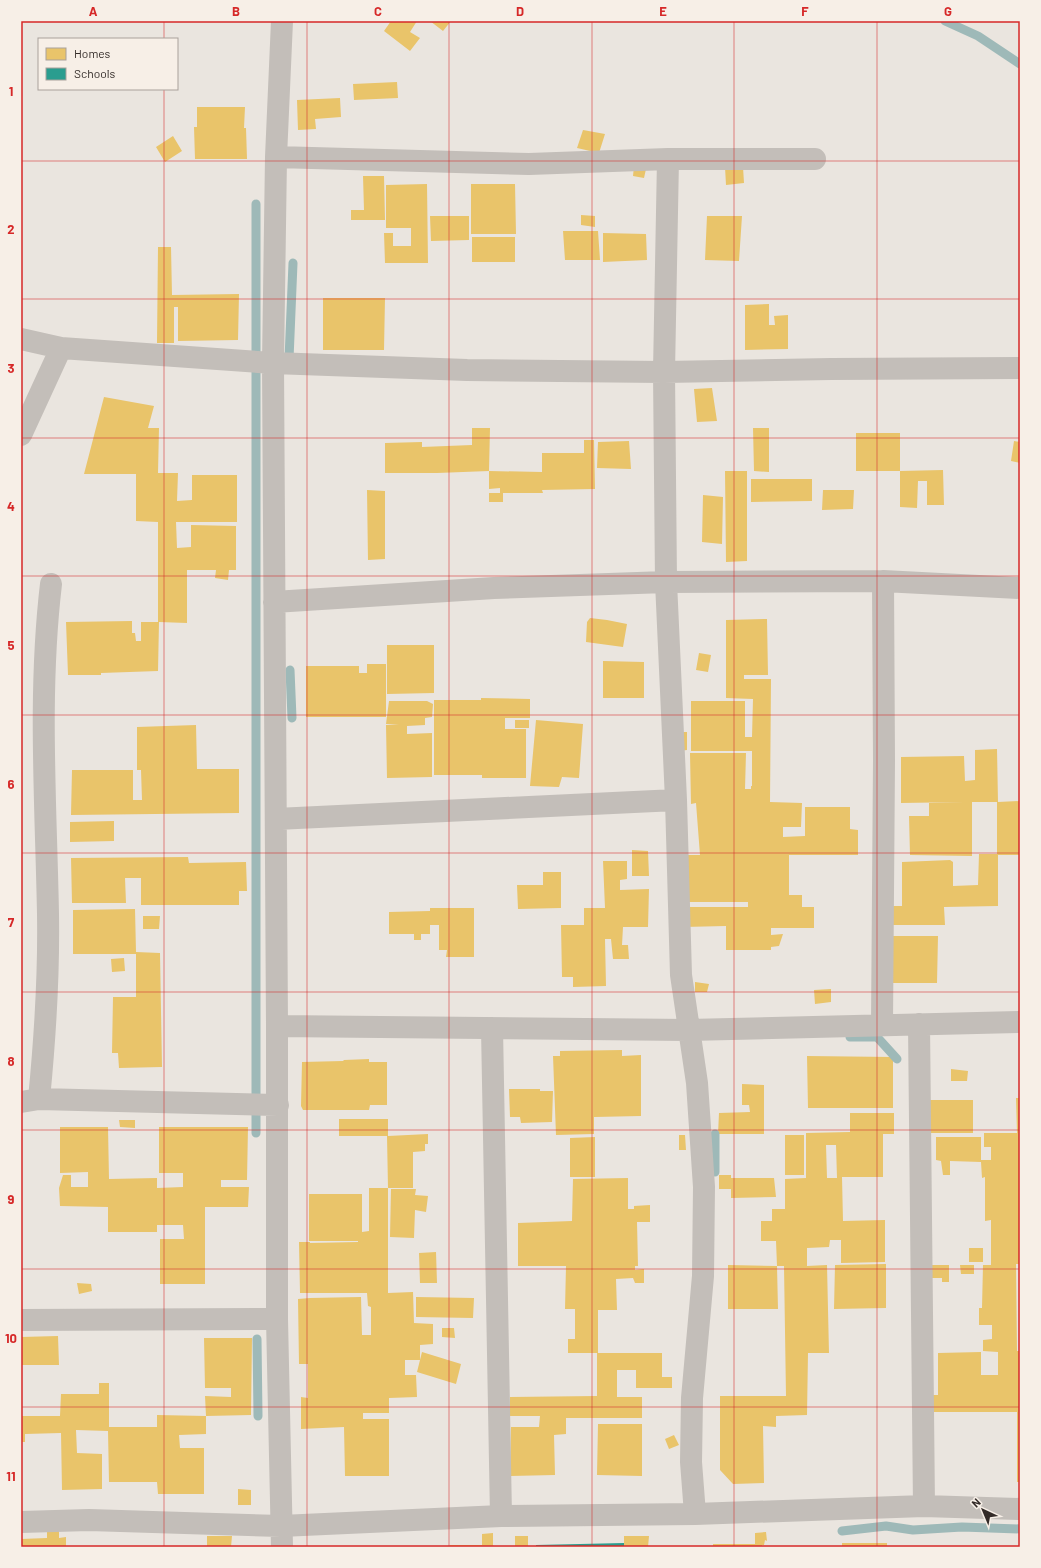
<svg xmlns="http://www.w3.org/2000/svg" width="1041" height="1568" font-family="Barlow,sans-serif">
  <rect width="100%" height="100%" fill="#eae5df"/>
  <!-- homes -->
  <path fill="#e9c46a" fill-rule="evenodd" d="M391,21H417L410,32L420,38L410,51L384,31Z
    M430,21H451L443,31Z
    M397,82L398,98L354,100L353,84Z
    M340,98L341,117L315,119L316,129L298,130L297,100Z
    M197,107H245L244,128H246L247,159H195L194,127H197Z
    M583,130L605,134L599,153L577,148Z
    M173,136L182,151L165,162L156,147Z
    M634,166L646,169L644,178L633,176Z
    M725,167H743L744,183L726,185Z
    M363,176H384L385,220H351V210H364Z
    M427,184L428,263H385L384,233H393V246H411V228H386V185Z
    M471,184H515L516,234H471Z
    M581,215L595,216V227L581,225Z
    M430,216H469V240L431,241Z
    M707,216H742L739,261L705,260Z
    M563,231H598L600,260H565Z
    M603,233L646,234L647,260L603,262Z
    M472,237H515V262H472Z
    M158,247H171L172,295L239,294L238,340L178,341V307H174V343H157Z
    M323,298H385L384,350H323Z
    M769,304V325H775L774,316L788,315V349L745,350V305Z
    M712,388L717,421L697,422L694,389Z
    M104,397L154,406L148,428H159L158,473H178L177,501L192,500V475H237V522H176L177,548L191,547V525L236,526V570H229L228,580L215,578L216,570H187V623L159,622L158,671L101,673V675H68L66,622L132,621V633H135L136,641H141V622H158V522L136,521V474H84Z
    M472,428H490L489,471L437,473H385V443L422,442V447L472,445Z
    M753,428H769V472L754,471Z
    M856,433H900V471H856Z
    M584,440H594L595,489L542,490L543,493H503V502H489V493H500V488L489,489V471L542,472V453H584Z
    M629,441L631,469L597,468L598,442Z
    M1014,441L1020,442V463L1011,461Z
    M943,470L944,505H927V481H918L917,508L900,507V471Z
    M725,471H747V561L726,562Z
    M751,479H812V501L751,502Z
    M367,490L385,491V559L368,560Z
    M823,490H854L853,509L822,510Z
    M703,495L723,497L722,544L702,542Z
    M590,618L607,620L627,624L623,647L586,642L587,622Z
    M767,619L768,675H744V679H771L770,802L802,803L801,827H783V837L805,836V807H850V829L858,830V855H789V895H802V907H814V928H771V935L783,934L779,946L771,947V950H726V926L683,927V907H748V902H684L683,855H700L696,803L691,804L690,753H746L745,789H751V786H752V751H691V701H745V737H752L753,699L726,698V620Z
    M387,645H434V693L387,694Z
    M699,653L711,655L708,672L696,670Z
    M603,661L644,662V698H603Z
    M367,664H386V717H306V666H359V673H367Z
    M481,698L530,699V718H505V729H526V778H482V775H434V700H481Z
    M389,701H427L433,704L432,717L425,718V725L407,726V734L432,733V777L387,778L386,725H399L386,724Z
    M515,720H529V728H515Z
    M536,720L583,724L579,778L562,777L559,787L530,786Z
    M196,725L197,769H239V813L71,815L72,770H133V800H142L141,770H137V727Z
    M678,732H687V750L679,751Z
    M997,749L998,802L1020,801V855H998V906L944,907L945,925H892L891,906H902V862L950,860L953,862V886L978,885L979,854H997V802H972V856L910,855L909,816H929V803L965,802L901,803V757L964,756L965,781L975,780V750Z
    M114,821V841L70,842V822Z
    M632,850L648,851L649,876H632Z
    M188,857L189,863L246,862L247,891H239V905H141V878H125L126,903H72L71,858Z
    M603,861H627V879L620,880V890L649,889L648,927H623L622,945H628L629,959H613L611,939H605L606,986L573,987V977H562L561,925H584V908H605Z
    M543,872H561V908L518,909L517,885H543Z
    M430,908H474V957H446L447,950H439V925H430V934H421V940H414V934H389V912L430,911Z
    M135,909L136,952L160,953L162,1067L119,1068L118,1053H112L113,997H136V954H73V910Z
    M143,916H160L159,929H143Z
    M893,936H938L937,983H892Z
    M124,958L125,971L112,972L111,959Z
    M695,982L709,984L707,992H695Z
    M831,989V1002L815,1004L814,990Z
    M622,1050V1056L641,1055V1116L594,1117V1134L556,1135L553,1056H560V1051Z
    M807,1056L893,1057V1108H808Z
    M369,1059V1062H387V1105H370L369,1110H303L301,1106L302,1062L343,1061L344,1060Z
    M951,1069L968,1071L967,1081H951Z
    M742,1084L764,1085V1134H718L719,1113L750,1112L749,1105H742Z
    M509,1089H540V1091H553L552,1122L521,1123L520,1117H510Z
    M1016,1098H1020V1264H1016L1017,1351H1020V1482H1017V1412H930V1395H938V1353L981,1352V1375H998V1352L983,1351V1340L992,1339V1325H979V1308H982L983,1265H991V1220L985,1221V1177L982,1178L981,1162L950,1161V1175H943L941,1161L936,1160V1137H981V1160H991V1147H984V1133H1017Z
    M928,1100H973V1133H928Z
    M850,1113H894V1134H883V1177H842L843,1221L885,1220V1262L841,1263V1240H830L829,1247L807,1248V1266L827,1265L829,1353H808L807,1415L776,1416V1427L763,1426L764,1483L733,1484L720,1470V1396H786L784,1266H777L776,1241H761V1221H772V1209H785V1179L806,1178V1133L850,1132ZM826,1145H836L837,1178H827Z
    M339,1119H388V1136L428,1134V1144H425V1151L413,1152V1188H388L387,1136H339Z
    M119,1120H135V1128L120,1127Z
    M60,1127H108L109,1179L157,1178V1188L183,1187V1173H159V1127H248L247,1180H221V1187H249L248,1207H205V1284H160V1239H184L183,1225H157V1232H108V1207L60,1206L59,1188L63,1175H71V1187H88V1172L60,1173Z
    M679,1135H685L686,1150H679Z
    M785,1135H804V1175H785Z
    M595,1137V1177H570V1138Z
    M719,1175H731V1178H774L776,1197L731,1198V1189H719Z
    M628,1178V1209H634V1206L650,1205V1222H637L638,1266H635V1270L644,1269V1283H635L633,1278L616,1279L617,1310H598V1353H662V1377H672V1388H636V1370H617V1397H642V1418H566V1434L554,1435L555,1475L510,1476L511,1427H539L540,1416H510V1397L597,1396V1353H568V1339H575V1309H565L566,1266H518V1223L572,1221L573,1179Z
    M369,1188H388V1293L413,1292L414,1323L433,1324V1344L420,1345V1360H405V1375H416L417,1397L389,1398V1413H363V1419H389V1476H345L344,1427L301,1429V1397L308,1398V1364H299L298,1299L310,1298L361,1297L362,1335H371V1307L368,1306L367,1293H300L299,1242H310V1243L358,1242V1241H309V1194H362V1232L369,1231Z
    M391,1189H416L415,1195L428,1196L426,1212L415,1210L414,1238L390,1237Z
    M969,1248H983V1262H969Z
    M436,1252L437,1283H420L419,1253Z
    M886,1264V1308L834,1309L835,1265Z
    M728,1265L777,1266L778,1309H728Z
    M927,1265H949V1282H942V1278H927Z
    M960,1265H974V1274H961Z
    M77,1283L91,1284L92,1291L79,1294Z
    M416,1297L474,1298L473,1318L416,1317Z
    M442,1328H454L455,1338L442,1337Z
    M58,1336L59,1365H21V1337Z
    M204,1338H252L251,1415L206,1416L205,1396L231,1397V1388H205Z
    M422,1352L461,1364L456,1384L417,1372Z
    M99,1383H109V1427H157V1415L206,1416V1434L179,1435L180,1448H204V1494H158L157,1482H109L108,1431L76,1430L77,1453L102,1454V1489L62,1490L61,1433L25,1434V1442H21V1416H60L61,1394H99Z
    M598,1424H642V1476L597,1475Z
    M674,1435L679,1445L669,1449L665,1439Z
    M238,1489L251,1490V1505H238Z
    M47,1526H59V1538L66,1537V1547H21V1539L47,1538Z
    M766,1532L767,1541L765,1540L764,1545H762V1547H713V1544H755V1533Z
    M493,1533V1545L494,1547H450V1545H482V1534Z
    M207,1536H232L231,1547H207Z
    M515,1536H528V1547H515Z
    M624,1536H649L648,1547H624Z
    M842,1543H887V1547H842Z"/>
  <!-- schools -->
  <path fill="#2a9d8f" d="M624,1543V1547H536V1545Z"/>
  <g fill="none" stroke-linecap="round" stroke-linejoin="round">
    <!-- stream -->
    <path stroke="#9eb9b8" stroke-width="9" d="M945,21L978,36L1020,64
      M256,355V204
      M289,359L293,263
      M256,371V1133
      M290,670L292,718
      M850,1037H877L897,1059
      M715,1172V1134
      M257,1339L258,1416
      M842,1531L886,1526L913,1530L962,1527L1020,1529"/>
    <!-- minor -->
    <path stroke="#c3beb9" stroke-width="22" d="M282,21L276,157L273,363L277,1026V1319L282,1547
      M276,157L529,164L668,159H815
      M668,159L664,372L666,582L676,800L681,975L697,1083L704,1187L703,1276L692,1398L691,1462L695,1514
      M21,339L61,348L273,363L467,370L664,372L831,369L1020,368
      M21,435L61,348
      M51,584C38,694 46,805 48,914C49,976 45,1038 39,1099L278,1105
      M274,602L494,588L666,582L883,581L1020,588
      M276,819L676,800
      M919,1024L924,1506
      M882,1025L884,761L883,581
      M277,1026L688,1030L1020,1022
      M492,1028L501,1516
      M21,1102L39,1099
      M21,1320L277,1319
      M21,1522L89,1520L281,1526L501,1516L695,1514L924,1506L1020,1509"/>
  </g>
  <!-- grid -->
  <path fill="none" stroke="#d62828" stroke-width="1" stroke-opacity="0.55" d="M164,21V39M307,21V1547M449,21V1547M592,21V1547M734,21V1547M877,21V1547M164,89V1547M21,161H1020M21,299H1020M21,438H1020M21,576H1020M21,715H1020M21,853H1020M21,992H1020M21,1130H1020M21,1269H1020M21,1407H1020"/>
  <!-- border -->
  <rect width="1041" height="1568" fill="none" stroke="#f7efe7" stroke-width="44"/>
  <!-- legend -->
  <rect x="38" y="38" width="140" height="52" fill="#f7efe7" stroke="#a9a19b"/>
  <rect x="46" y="48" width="20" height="12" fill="#e9c46a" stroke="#a9a19b"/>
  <text x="74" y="58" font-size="12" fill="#332b28">Homes</text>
  <rect x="46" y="68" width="20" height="12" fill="#2a9d8f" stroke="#a9a19b"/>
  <text x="74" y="78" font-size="12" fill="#332b28">Schools</text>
  <!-- north arrow -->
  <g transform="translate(983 1510) rotate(316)" stroke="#f7efe7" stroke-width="3" paint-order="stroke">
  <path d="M0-3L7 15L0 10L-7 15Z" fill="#332b28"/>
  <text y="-6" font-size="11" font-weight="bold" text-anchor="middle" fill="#332b28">N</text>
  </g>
  <rect x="22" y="22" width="997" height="1524" fill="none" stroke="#d62828" stroke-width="1.5"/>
  <g font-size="13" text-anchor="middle" font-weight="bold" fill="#d62828">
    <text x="93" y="16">A</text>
    <text x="236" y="16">B</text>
    <text x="378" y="16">C</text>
    <text x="520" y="16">D</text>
    <text x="663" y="16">E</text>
    <text x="805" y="16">F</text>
    <text x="948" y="16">G</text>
    <text x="11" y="96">1</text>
    <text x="11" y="234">2</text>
    <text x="11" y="373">3</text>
    <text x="11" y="511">4</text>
    <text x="11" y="650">5</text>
    <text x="11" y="789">6</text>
    <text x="11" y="927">7</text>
    <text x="11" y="1066">8</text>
    <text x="11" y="1204">9</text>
    <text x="11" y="1343">10</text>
    <text x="11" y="1481">11</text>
  </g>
</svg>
